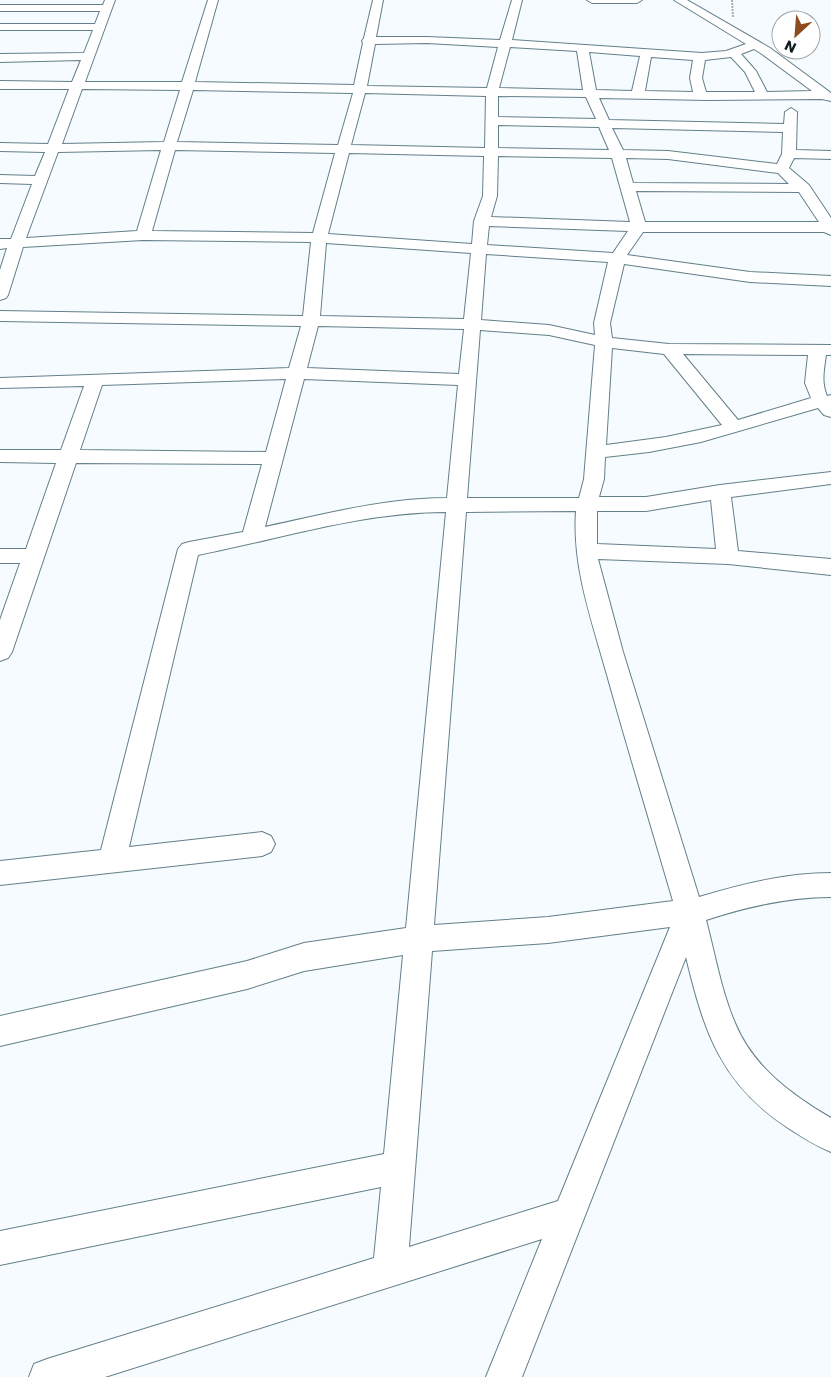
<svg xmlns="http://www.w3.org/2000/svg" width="831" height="1377" font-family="Poppins,sans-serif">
  <rect width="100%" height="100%" fill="#f5fbfe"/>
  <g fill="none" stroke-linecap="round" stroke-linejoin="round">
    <!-- street casing -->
    <g stroke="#637f8a" stroke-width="2">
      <path id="street" d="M105,0H115L85,82H182L208,0H218L195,82L354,85L363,43L362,41L364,38L373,0H383L376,37H427L500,40L512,0H522L512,40L702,53L726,51L746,44L674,0H687L770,48L831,93V101L822,99L709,100L599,98L609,120L784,124L785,112L791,108L797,112L796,150L831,151V159L794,158L789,168L809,185L831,218V235L824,232H643L627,255L750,272L831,276V286L750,282L624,264L610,323L612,338L669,344L831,345V355H826C824,370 821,382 827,396L831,395V417L824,415L818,408L701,442L649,452L605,457L604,479L599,497H646L720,485L831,472V484L731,497L738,551L831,559V575L728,564L598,559L623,652L699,897C742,884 786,873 831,873V897C788,897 746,907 706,920C715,954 721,990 735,1023C753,1067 792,1095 831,1118V1152C816,1146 802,1137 788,1128C721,1084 704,1032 686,957L522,1377H486L542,1239L105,1377H29L34,1364L47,1359L374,1258L381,1187L0,1265V1231L384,1154L403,955L304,971L247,989L0,1046V1016L247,961L304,943L406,928L446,512C362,512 280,539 198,555L129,847L262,832L271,836L275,844L271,852L262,856L0,885V861L101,850L178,549L182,544L189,542L243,532L262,464L76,463L12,652L8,658L0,661V620L20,563H0V549H26L56,463L0,462V450H61L84,386L0,388V378L289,368L301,326L0,321V311L303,316L311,242L143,240L23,247L8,295L6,298L0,300V270L7,248L0,249V239H11L32,184L0,183V175L35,176L45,152L0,151V143L48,144L69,89H0V81L72,82L81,60L0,62V54L84,53L93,30H0V24H95L100,11H0V5H103ZM427,43L498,47L487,88L367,86L375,44ZM510,47L577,51L583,90L499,88ZM754,49L762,54L812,91L767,92L756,71L741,54ZM589,52L640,56L632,91L596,90ZM651,57L693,60L690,78L693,92L645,91ZM731,57L745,72L755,92H706L702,78L705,60ZM82,89L180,90L164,142L62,144ZM193,90L353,93L338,145L177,142ZM365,93L486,96L485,148L351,145ZM498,96L586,97L596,119L498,117ZM498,125L599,127L609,150L498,148ZM612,128L783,132L782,154L777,164L668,151L623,150ZM161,150L137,231L26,238L58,152ZM175,150L335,153L313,233L152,231ZM349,153L484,156L483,196L474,221L472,244L328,234ZM498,156L612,158L630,222L491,217L497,196ZM626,158L668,159L778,173L789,184L633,183ZM636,191L799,192L819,222H645ZM489,226L628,231L613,253L487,245ZM326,243L471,253L464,319L320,316ZM486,254L608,262L594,323L595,335L549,325L481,320ZM318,326L464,329L459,374L307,368ZM480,330L549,335L595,345L584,479L579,498H467ZM612,348L664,354L722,425L666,437L606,445ZM683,354L808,355L805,383L811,398L738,420ZM286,379L266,452L80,450L102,385ZM304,379L458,385L447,498C385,498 325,514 265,527ZM711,500L716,549L597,544V511H646ZM576,511C572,567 592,621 607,675C628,750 651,826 673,901L548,917L434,925L466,512ZM670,927L558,1201L409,1247L432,951L548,943Z
        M587,0H642L637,3H592Z"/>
    </g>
    <!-- path -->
    <path stroke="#a7afb2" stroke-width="2" stroke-dasharray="2 1" stroke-linecap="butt" d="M732,0L733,17"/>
    <!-- street -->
    <use href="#street" fill="#fff" fill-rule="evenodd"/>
  </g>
  <!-- north arrow -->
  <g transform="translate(796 35) rotate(206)"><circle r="24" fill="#ffffff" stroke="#a0a4a6"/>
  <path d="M0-4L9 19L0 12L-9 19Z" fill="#8f4a1e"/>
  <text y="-8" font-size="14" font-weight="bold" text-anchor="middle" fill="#111c20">N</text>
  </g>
</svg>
